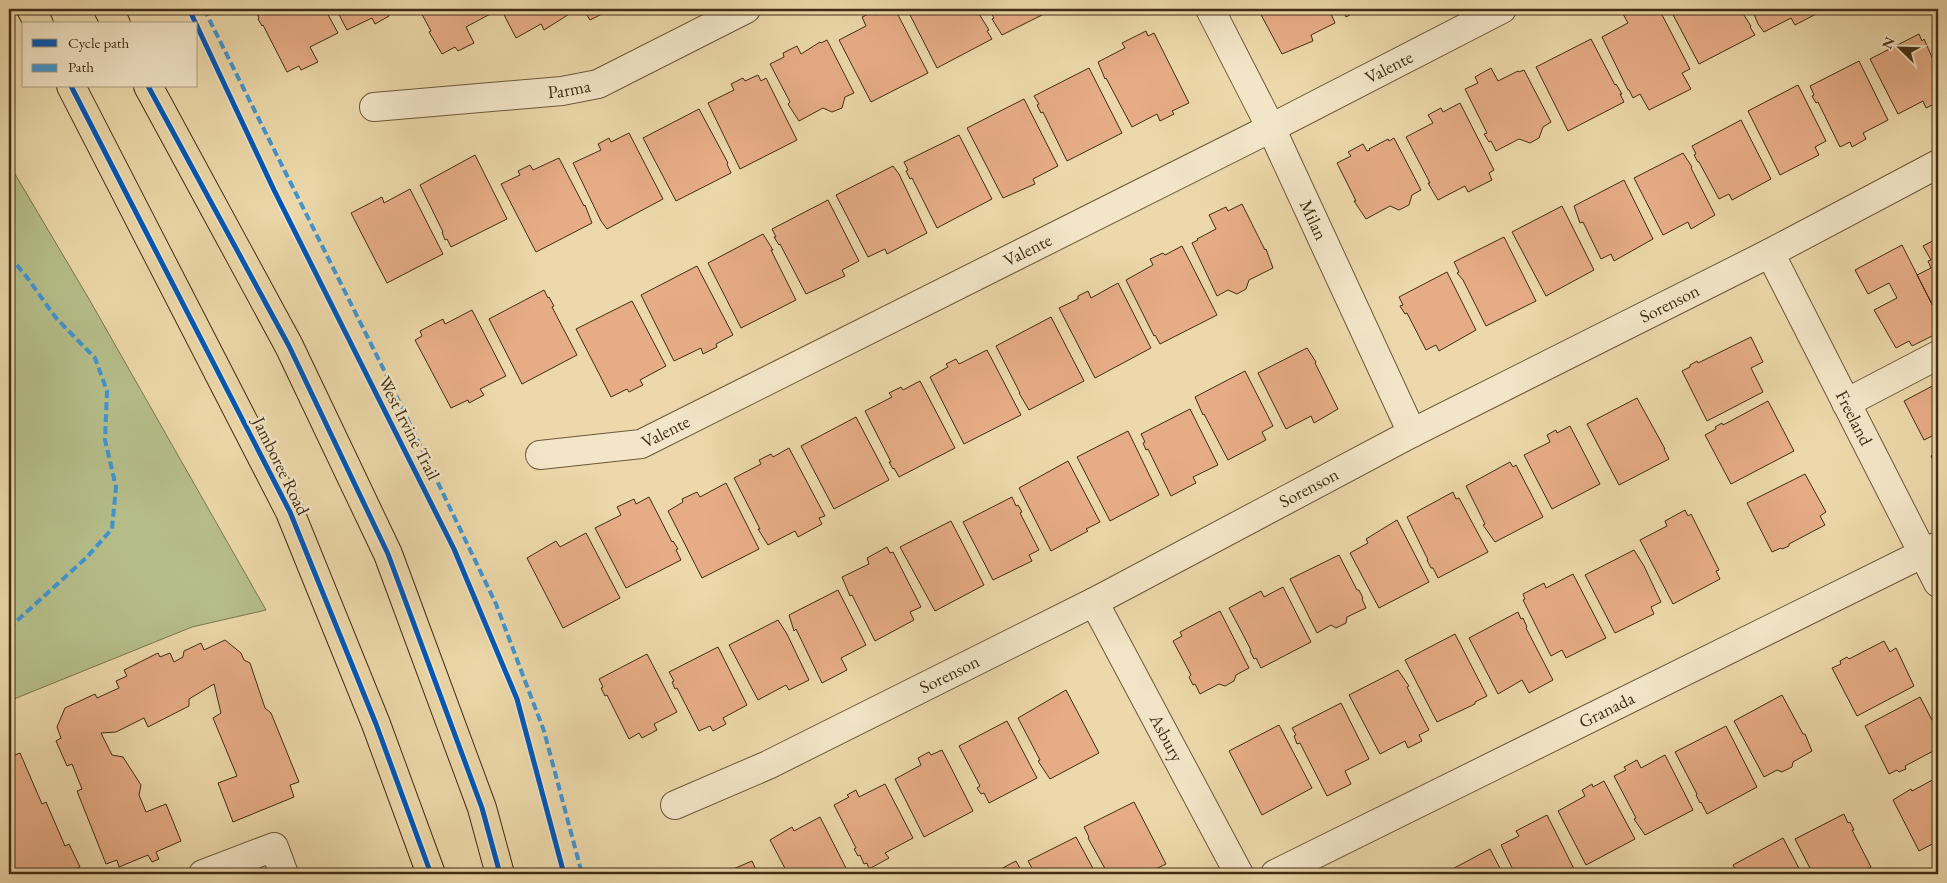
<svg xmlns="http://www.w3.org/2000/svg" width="1947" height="883" font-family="'EB Garamond',serif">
  <rect width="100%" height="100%" fill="#ecd8aa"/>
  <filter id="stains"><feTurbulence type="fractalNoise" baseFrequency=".004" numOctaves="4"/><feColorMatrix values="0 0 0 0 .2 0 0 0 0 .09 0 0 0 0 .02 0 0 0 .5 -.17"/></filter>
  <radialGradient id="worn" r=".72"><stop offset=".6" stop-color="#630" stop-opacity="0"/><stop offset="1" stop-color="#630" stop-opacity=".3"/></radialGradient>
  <!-- green -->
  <path fill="#b6bf8a" stroke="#7c7650" d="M9,164L89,299L266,610L192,627L9,701Z"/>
  <!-- building -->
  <path fill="#e6ac86" stroke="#412d15" d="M255,9H325L338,33L310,47L318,62L301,70L299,66L287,72L263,25L262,26L258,19L259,18Z
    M336,9H397L388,14L389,16L375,24L372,18L347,30Z
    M419,9H490L492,13L466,27L474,43L458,51L455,47L442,54L429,32L431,31Z
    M501,9H572L574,11L544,30L541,24L516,38Z
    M583,9H617L607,14L606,12L590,20Z
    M886,9H895L928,73L871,102L839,40L866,26L862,17L873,12L875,15Z
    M907,9H976L989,30L987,31L992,39L937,68Z
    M989,9H1054L1002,35L992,19L994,18Z
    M1258,9H1329L1335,23L1311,35L1313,41L1282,54Z
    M1342,9H1361L1346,17Z
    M1634,9H1636L1638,11L1643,9H1659L1690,69L1682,73L1691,89L1649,110L1640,94L1633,98L1629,90H1628L1602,37L1628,23L1623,14Z
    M1670,9H1740L1751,26L1750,27L1755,35L1699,64Z
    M1752,9H1818L1820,12L1795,25L1791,18L1764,32L1758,24Z
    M1146,31L1148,36L1154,33L1189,103L1172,111L1174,114L1160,121L1157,114L1132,127L1106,78L1105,79L1098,62L1125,48L1122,43Z
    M1919,34L1922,41L1924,39L1938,71V102L1926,108L1923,101L1898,114L1870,59Z
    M1591,39L1615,85L1616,84L1622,94H1620L1624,102L1568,131L1536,67Z
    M827,40L854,93L845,97L842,108L832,112L823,108L799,121L788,104L790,102L770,64L784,57L783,53L797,46L801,54L820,42L821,43Z
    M1859,61L1888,120L1863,133L1866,139L1852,147L1850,142L1840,147L1818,102L1816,103L1812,96L1814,95L1810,86Z
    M1089,68L1122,133L1067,161L1043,112L1041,113L1037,105L1039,104L1034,96Z
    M1491,68L1498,81L1518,71L1519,72L1524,70L1551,122L1543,127L1539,138L1530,143L1519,139L1496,151L1491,141L1489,142L1484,134L1487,133L1465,89L1478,83L1475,77Z
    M758,75L761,81L766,78L797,140L740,169L708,103L734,90L731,84L743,78L745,81Z
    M1798,85L1826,141L1815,147L1819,155L1780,175L1748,111Z
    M1024,99L1058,166L1033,179L1035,184L1003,198L967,128Z
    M1460,103L1494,170L1489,173L1492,180L1468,192L1465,186L1438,200L1428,183H1430L1406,137L1433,123L1428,115L1441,108L1443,112Z
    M699,109L728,163L727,164L731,173L676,201L643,138Z
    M1741,120L1771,179L1732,200L1729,194L1719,199L1699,162H1698L1694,155L1696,154L1692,146Z
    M629,133L663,199L607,229L601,221L573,163L601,150L598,144L609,138L611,142Z
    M959,135L992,199L937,228L912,178L910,179L906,171L908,170L904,162Z
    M1394,138L1421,190L1412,195L1409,205L1399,210L1390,206L1366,219L1354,201H1356L1337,163L1351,156L1348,152L1363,144L1367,151L1370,150L1369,149L1388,139L1389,141Z
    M1683,153L1692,167L1691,168L1715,215L1691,229L1688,222L1663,235L1634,178Z
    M475,155L507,219L451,247L447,239L445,240L442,232H443L420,185Z
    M559,158L584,206L585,205L592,223L536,252L501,184L520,175L518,171L530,165L533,170Z
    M893,166L899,174L927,233L887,254L885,249L868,257L836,195Z
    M1624,180L1653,239L1614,261L1611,254L1601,259L1583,222L1580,223L1574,206Z
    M410,189L443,254L387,283L351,213L382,197L384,203Z
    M828,200L859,261L842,270L845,276L806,294L780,244L779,245L774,237H776L772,229Z
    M1242,204L1265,250L1266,249L1273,268L1249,280L1246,289L1237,294L1228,290L1217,296L1192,243L1198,240L1197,239L1216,229L1209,215L1226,207L1228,211Z
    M1562,206L1594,270L1546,296L1512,232Z
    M763,234L773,250H771L796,300L741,328L708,263Z
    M1504,237L1536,301L1486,326L1463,280L1457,273L1459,272L1454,262Z
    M1938,238V316L1917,275L1931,268L1928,261L1931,260L1923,246Z
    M1902,245L1938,316V333L1912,346L1909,341L1896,348L1874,310L1897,298L1889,283L1868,294L1855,270Z
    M1182,246L1217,315L1160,344L1155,335L1154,336L1126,280L1153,265L1150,259L1163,253L1165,255Z
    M697,266L733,335L716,344L717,347L703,354L701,348L674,361L641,295Z
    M1447,272L1476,330L1439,351L1436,345L1426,350L1407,313L1405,314L1400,306L1403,305L1399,297Z
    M1118,283L1151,348L1095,378L1059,308L1078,299V296L1088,291L1091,298Z
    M544,290L548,298L549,297L554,306L552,307L577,355L522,384L489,319Z
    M632,301L666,366L640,380L643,385L629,392L627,389L611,397L576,329Z
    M472,310L506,376L480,389L484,395L469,403L468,400L451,408L415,340L422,336L420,331L443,319L445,324Z
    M1051,317L1084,381L1029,410L1019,393H1020L996,346Z
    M1751,337L1763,362L1751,368L1763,392L1707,421L1682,371L1690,367V365L1697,361L1698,363Z
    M1307,348L1316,362L1315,363L1338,409L1314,423L1311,416L1286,429L1258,373Z
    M987,350L1021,415L964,444L930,377L948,367L946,364L956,359L959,364Z
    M1245,371L1273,426L1262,432L1266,440L1228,460L1204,414L1203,415L1195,397Z
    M920,381L955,448L899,477L894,468L893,469L889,462H891L865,411L892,397L889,393L901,387L903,390Z
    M1938,383V433L1924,440L1904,401Z
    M1637,398L1665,449H1664L1669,459L1619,485L1587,424Z
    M1768,401L1794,451L1731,484L1705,435L1716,429L1715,427L1722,423L1723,425Z
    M1190,409L1218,465L1193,477L1196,483L1171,496L1148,449L1146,450L1143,443L1145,442L1141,434Z
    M856,417L889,480L834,509L801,446Z
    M1570,426L1600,484L1552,509L1524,455L1550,442L1547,435L1556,430L1557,433Z
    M1128,431L1159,495L1110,521L1077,457Z
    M789,448L825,516L819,518L822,524L798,537L795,531L768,545L758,529H760L734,478L761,464L759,460L771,454L773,457Z
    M1938,452V470L1931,456Z
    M1068,461L1100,522L1086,529L1088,531L1051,551L1019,488Z
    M1510,462L1513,467L1516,465L1543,517L1495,542L1483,525L1485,524L1466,486Z
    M1805,474L1826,512L1820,516L1825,525L1789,544V546L1782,549L1781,548L1772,552L1747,503Z
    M726,483L759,549L702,578L668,511L683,502L682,499L697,492L700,497Z
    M1453,492L1456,499L1459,498L1488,552L1438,578L1433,568H1431L1427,560H1428L1407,517Z
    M649,497L672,542L673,541L678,549L676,550L681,560L626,588L595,528L621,515L617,507L634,499L636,504Z
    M1012,497L1016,506L1018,505L1022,512L1020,513L1039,550L1029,555L1032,561L993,580L963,522Z
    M1685,510L1688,516L1691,514L1719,570L1716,571L1720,579L1673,604L1640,540L1667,526L1665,521Z
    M1397,520L1429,582L1379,608L1350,553L1368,543L1366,539Z
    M951,521L984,585L935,611L900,547Z
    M586,533L620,598L563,628L527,558L556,541L560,547Z
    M887,547L890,553L893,552L921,607L910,612L914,620L875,641L852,595L850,596L842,577L869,564L867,558Z
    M1634,550L1644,566L1661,602L1651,607L1654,614L1615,633L1585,575Z
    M1339,555L1357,590H1359L1363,598L1362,599L1366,608L1347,617L1346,623L1336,628L1331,625L1317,633L1290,579Z
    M1573,574L1606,638L1566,658L1562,650L1551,656L1523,600L1525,599L1523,594L1544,583L1546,588Z
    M1283,587L1311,642L1261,668L1256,658L1254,659L1250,651L1251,650L1229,608L1261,591L1264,597Z
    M838,590L866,645L841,658L847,670L822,683L796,629L794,631L789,615Z
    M1220,611L1249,668L1236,675L1234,681L1225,686L1219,684L1200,694L1195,684L1193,685L1189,677L1191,675L1173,641L1182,636L1180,632Z
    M1518,612L1521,619L1523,618L1527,627L1526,628L1553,680L1529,693L1522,680L1498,694L1469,638Z
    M778,620L787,634L809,680L789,690L786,685L758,700L729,645Z
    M1455,634L1487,696L1475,702V704L1437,722L1405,660Z
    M225,640L241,653L244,660L250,663L265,708L271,713L299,782L290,785L294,797L233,822L218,783L237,776L213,718L221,713L214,684L189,699V706L148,727L144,718L116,732L101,733L112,755L123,757L141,785L139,795L146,812L166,804L181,841L156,852L159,859L152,862L148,855L119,867L117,860L106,864L77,791L82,789L72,764L67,766L56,741L61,738L57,727L65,708L95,694L97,698L119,688L116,681L127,676L124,670L158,653L160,657L170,653L174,662L183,657L184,651L201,643L204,650Z
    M1884,641L1890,652L1896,648L1914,686L1857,716L1832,668L1841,664L1840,661L1847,657L1849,659Z
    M718,647L747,705L723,718L726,724L713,731L710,726L699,731L677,688L675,689L672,682L674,681L669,672Z
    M647,654L677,712L654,724L657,730L642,738L639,733L629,739L607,695L605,696L601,688L603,687L599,679Z
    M1398,670L1409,686L1407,687L1429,730L1419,735L1422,741L1408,748L1405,741L1380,754L1349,695Z
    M1066,690L1099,753L1050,779L1038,761L1040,760L1018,718Z
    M1782,695L1803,734H1805L1812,751L1793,762L1792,767L1782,772L1777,770L1764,777L1734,721Z
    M1920,697L1933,722L1938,719V750L1937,749L1905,766L1906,769L1899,772L1897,770L1889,774L1865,726Z
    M1341,703L1369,759L1345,771L1351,784L1327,796L1300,743L1297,744L1294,736L1296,735L1292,728Z
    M1007,721L1037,778L989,803L984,793L981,794L977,788L980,786L959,746Z
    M1279,725L1312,788L1262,815L1229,751Z
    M1726,726L1757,787L1707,814L1701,802L1700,803L1696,795L1697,794L1675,752Z
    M9,744L15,755L20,753L42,804L46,802L65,846L69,844L80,867L73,870L74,874H9V868L11,867L9,862Z
    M942,750L973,811L924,837L895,779L921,765L918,758L929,752L931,755Z
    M1665,755L1693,810L1645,835L1634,819L1636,818L1614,776L1626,770L1624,767L1637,760L1641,768Z
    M1938,777V841L1919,851L1893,800L1911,789L1912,791Z
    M1604,781L1635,839L1586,865L1558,811L1585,796L1582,790L1592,784L1593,787Z
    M885,784L913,838L885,853L889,858L869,869L867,863L864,864L860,855L858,856L854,849L856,848L834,805L849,797L847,795L856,790L859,797Z
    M1134,802L1166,864L1145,874H1108L1088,838L1089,837L1084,827Z
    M1844,814L1848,823L1850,822L1854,830H1852L1871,867L1861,872L1862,874H1813L1795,839Z
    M1547,815L1576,873L1573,874H1515L1501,845L1519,836L1516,831Z
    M820,817L849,874H788L770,840L792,827L794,831Z
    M1076,837L1096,874H1032L1031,871L1033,870L1028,861Z
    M1783,838L1802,874H1738L1733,865Z
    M1490,849L1503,874H1443Z
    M752,861L758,874H728L726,872Z
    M1016,861L1023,874H991Z
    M1725,869L1728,874H1714Z"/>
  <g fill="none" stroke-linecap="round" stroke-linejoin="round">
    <!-- minor casing -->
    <g stroke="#6c583a" stroke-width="30">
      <g id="minor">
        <path id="s1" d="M1210,9L1271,128L1412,433"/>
        <path id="s2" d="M374,107L562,91L598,84L746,9"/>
        <path id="s3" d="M1770,253L1938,583"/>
        <path d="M1846,403L1938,355"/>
        <path id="s4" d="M540,455L641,444L1271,128L1502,9"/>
        <path id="s5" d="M1094,602L1239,874"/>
        <path id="s6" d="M675,805L768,765L1094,602L1412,433L1770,253L1938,164"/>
        <path d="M203,874L274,847L284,874"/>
        <path id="s7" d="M1275,874L1938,546"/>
      </g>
    </g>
    <!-- major casing -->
    <g stroke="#412d15" stroke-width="30">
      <path id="major" d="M31,9L39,24
        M108,9L116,24
        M71,86L290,512L376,724L431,874
        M148,86L289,346L388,554L482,808L500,874"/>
    </g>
    <!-- minor -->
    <use href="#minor" stroke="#f3e6c8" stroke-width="28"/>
    <!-- major -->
    <use href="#major" stroke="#ecd8aa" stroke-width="28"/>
    <!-- quiet -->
    <path stroke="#3f96d3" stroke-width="4" stroke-dasharray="8 4" stroke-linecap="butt" d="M204,9L383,368L496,604L544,731L582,874
      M9,256L26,276L56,318L95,358L107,391L105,440L116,487L112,529L86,558L9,628"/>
    <!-- cycleway casing -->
    <g stroke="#f3e6c8" stroke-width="8">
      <path id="cycleway" d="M189,9L274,190L454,549L517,699L564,874
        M71,86L290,512L376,724L431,874
        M148,86L289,346L388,554L482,808L500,874"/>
    </g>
    <!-- cycleway -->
    <use href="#cycleway" stroke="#0057b8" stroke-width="5"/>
  </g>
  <g text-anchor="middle" stroke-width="5" stroke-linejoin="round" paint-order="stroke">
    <!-- street labels -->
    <g font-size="18" fill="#412d15" stroke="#f3e6c8">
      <text dy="6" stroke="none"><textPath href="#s4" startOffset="939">Valente</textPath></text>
      <text dy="6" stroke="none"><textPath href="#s2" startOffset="196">Parma</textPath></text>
      <text dy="6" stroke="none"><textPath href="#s1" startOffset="235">Milan</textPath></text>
      <text dy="6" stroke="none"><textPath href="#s4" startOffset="534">Valente</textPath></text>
      <text dy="6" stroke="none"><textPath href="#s6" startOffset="1114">Sorenson</textPath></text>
      <text dy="6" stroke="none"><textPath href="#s3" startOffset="185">Freeland</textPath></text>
      <text transform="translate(409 428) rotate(63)" y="6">West Irvine Trail</text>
      <text dy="6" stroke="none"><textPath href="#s4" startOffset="129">Valente</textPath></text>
      <text transform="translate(281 466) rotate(64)" y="6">Jamboree Road</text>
      <text dy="6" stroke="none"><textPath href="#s6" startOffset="709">Sorenson</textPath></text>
      <text dy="6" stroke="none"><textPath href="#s6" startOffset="304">Sorenson</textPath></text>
      <text dy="6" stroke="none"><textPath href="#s7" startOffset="370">Granada</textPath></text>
      <text dy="6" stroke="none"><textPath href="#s5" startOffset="154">Asbury</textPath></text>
    </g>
  </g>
  <!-- margin -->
  <rect width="1947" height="883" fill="none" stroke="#ecd8aa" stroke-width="30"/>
  <rect x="10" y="10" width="1927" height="863" fill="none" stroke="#412d15" stroke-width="2.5"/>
  <rect x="15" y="15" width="1917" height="853" fill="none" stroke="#412d15"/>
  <!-- legend -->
  <rect x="22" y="22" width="175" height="65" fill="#f3e6c8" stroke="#ac9c80"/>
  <rect x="32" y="39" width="25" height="8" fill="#0057b8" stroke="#ac9c80"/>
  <text x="68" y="48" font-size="15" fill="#412d15">Cycle path</text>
  <rect x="32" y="64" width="25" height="8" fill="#3f96d3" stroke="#ac9c80"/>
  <text x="68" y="72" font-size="15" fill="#412d15">Path</text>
  <!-- north arrow -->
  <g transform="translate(1900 48) rotate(293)" stroke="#f3e6c8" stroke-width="4" paint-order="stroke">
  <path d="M0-4L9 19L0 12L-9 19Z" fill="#412d15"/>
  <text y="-8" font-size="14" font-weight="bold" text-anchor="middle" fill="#412d15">N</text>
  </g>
  <rect width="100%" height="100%" filter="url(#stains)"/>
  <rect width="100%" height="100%" fill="url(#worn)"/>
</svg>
